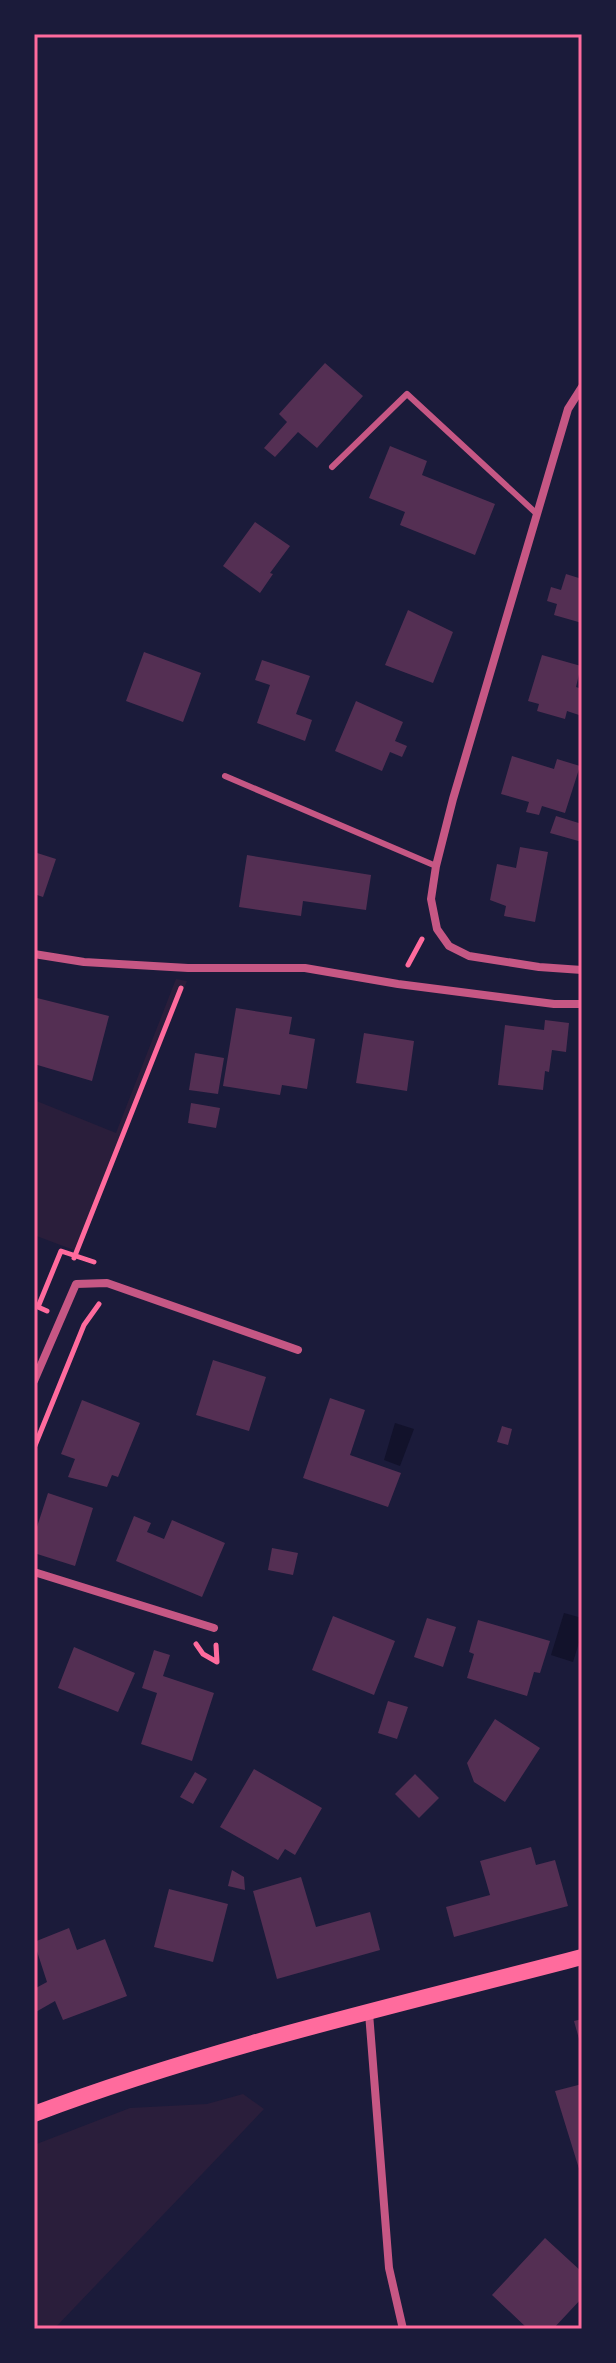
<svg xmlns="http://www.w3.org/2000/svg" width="616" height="2363" font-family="'Playfair Display',serif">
  <rect width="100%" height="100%" fill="#1b1b3a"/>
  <!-- green -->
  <path fill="#2a1e3b" d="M176,979L187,981L79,1252L34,1235V1100L116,1133Z
    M243,2094L264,2109L54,2329H34V2145L130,2108L207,2104Z"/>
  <!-- water -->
  <path fill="#12122b" d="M395,1423L414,1429L400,1466L384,1460Z
    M564,1613L582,1618V1633L573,1662L551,1655Z"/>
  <!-- building -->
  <path fill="#542f53" d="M325,363L363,396L317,448L298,432L275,457L264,448L287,422L279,414Z
    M390,446L427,461L422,475L495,504L475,555L400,525L405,512L369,498Z
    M255,522L290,546L270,573L273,574L260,593L223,566Z
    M566,574L582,579V623L554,615L557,604L547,601L551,587L561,590Z
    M408,610L453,632L433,683L385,665Z
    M144,652L201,673L183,722L126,701Z
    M542,655L581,666L576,687L582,689V716L567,711L565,719L537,711L539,704L528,701Z
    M262,660L310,676L296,714L312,720L305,741L257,723L270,685L255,680Z
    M356,701L403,722L395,741L407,746L402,757L390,752L382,771L335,751Z
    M512,756L554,769L557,759L580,766L565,813L542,806L539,815L526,812L529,802L501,794Z
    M556,816L582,824V842L550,833Z
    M520,847L548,852L535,922L504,916L506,906L490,900L497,864L516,868Z
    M34,852L56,859L43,897L34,894Z
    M247,855L371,875L366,910L303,901L301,916L239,907Z
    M37,998L109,1016L92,1081L34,1064V1010Z
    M236,1008L292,1017L289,1034L315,1039L307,1089L282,1085L280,1095L223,1086Z
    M545,1020L569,1023L566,1052L552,1050L549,1072L545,1071L543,1090L498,1085L505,1025L544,1030Z
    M364,1033L414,1041L407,1091L356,1083Z
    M195,1053L224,1058L218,1094L189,1090Z
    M191,1103L220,1108L216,1128L188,1123Z
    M213,1360L266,1377L249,1431L196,1415Z
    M330,1398L365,1410L350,1455L401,1473L388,1507L303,1478Z
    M82,1400L140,1423L118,1477L112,1475L107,1487L68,1477L75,1459L61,1454Z
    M502,1426L512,1429L508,1445L497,1442Z
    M48,1493L93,1508L75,1566L34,1553V1536Z
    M134,1516L151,1523L147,1532L164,1539L172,1520L225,1543L202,1597L116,1561Z
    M272,1548L298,1553L293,1575L268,1570Z
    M333,1616L395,1641L374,1695L312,1670Z
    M427,1618L456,1627L443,1667L414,1657Z
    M478,1620L550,1641L540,1673L534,1672L527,1696L467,1678L474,1654L469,1652Z
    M74,1647L135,1673L118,1712L58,1688Z
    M154,1650L170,1655L163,1676L214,1693L192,1761L141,1744L157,1693L142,1688Z
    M388,1701L408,1707L397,1739L378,1733Z
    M495,1719L540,1748L505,1802L474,1782L467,1763Z
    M254,1769L322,1808L295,1855L285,1849L278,1860L220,1827Z
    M195,1772L207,1779L193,1804L180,1797Z
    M415,1774L439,1798L419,1818L395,1794Z
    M531,1847L536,1865L555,1860L568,1906L454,1937L446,1907L490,1895L480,1861Z
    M232,1870L244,1877L245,1890L228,1886Z
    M301,1877L316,1927L370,1912L380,1950L277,1979L253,1891Z
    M169,1889L228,1904L213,1962L154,1947Z
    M69,1928L77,1950L105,1939L127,1996L63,2020L55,2001L34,2013V1989L47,1982L34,1942Z
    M582,2019V2046H581L574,2021Z
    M582,2084V2171L580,2172L555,2091Z
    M545,2238L582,2272V2298L553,2329H528L492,2295Z"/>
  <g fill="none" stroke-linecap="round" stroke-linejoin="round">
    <!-- path -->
    <path stroke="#ff6b9d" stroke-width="5" d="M408,965L422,939
      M74,1258L181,988
      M47,1311L38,1307L61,1251L94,1262
      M34,1448L84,1325L99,1304
      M196,1644L203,1654L217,1662L216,1645"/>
    <!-- service -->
    <path stroke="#c65784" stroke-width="6" d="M332,467L407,394L537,514
      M225,776L436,866"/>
    <!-- minor -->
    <path stroke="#c65784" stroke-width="8" d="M582,387L568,409L453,799L436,866L431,899L437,929L449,946L469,956L539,967L582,970
      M34,954L84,962L188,968H305L398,984L554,1004H582
      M34,1381L76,1284L107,1283L298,1350
      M34,1572L214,1628
      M369,2013L389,2268L403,2329"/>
    <!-- secondary -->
    <path stroke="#ff6b9d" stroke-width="16" d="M34,2114C212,2047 398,2005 582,1957"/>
  </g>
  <!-- border -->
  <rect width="616" height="2363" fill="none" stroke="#1b1b3a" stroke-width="72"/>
  <rect x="36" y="36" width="544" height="2291" fill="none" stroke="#ff6b9d" stroke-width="3"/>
</svg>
